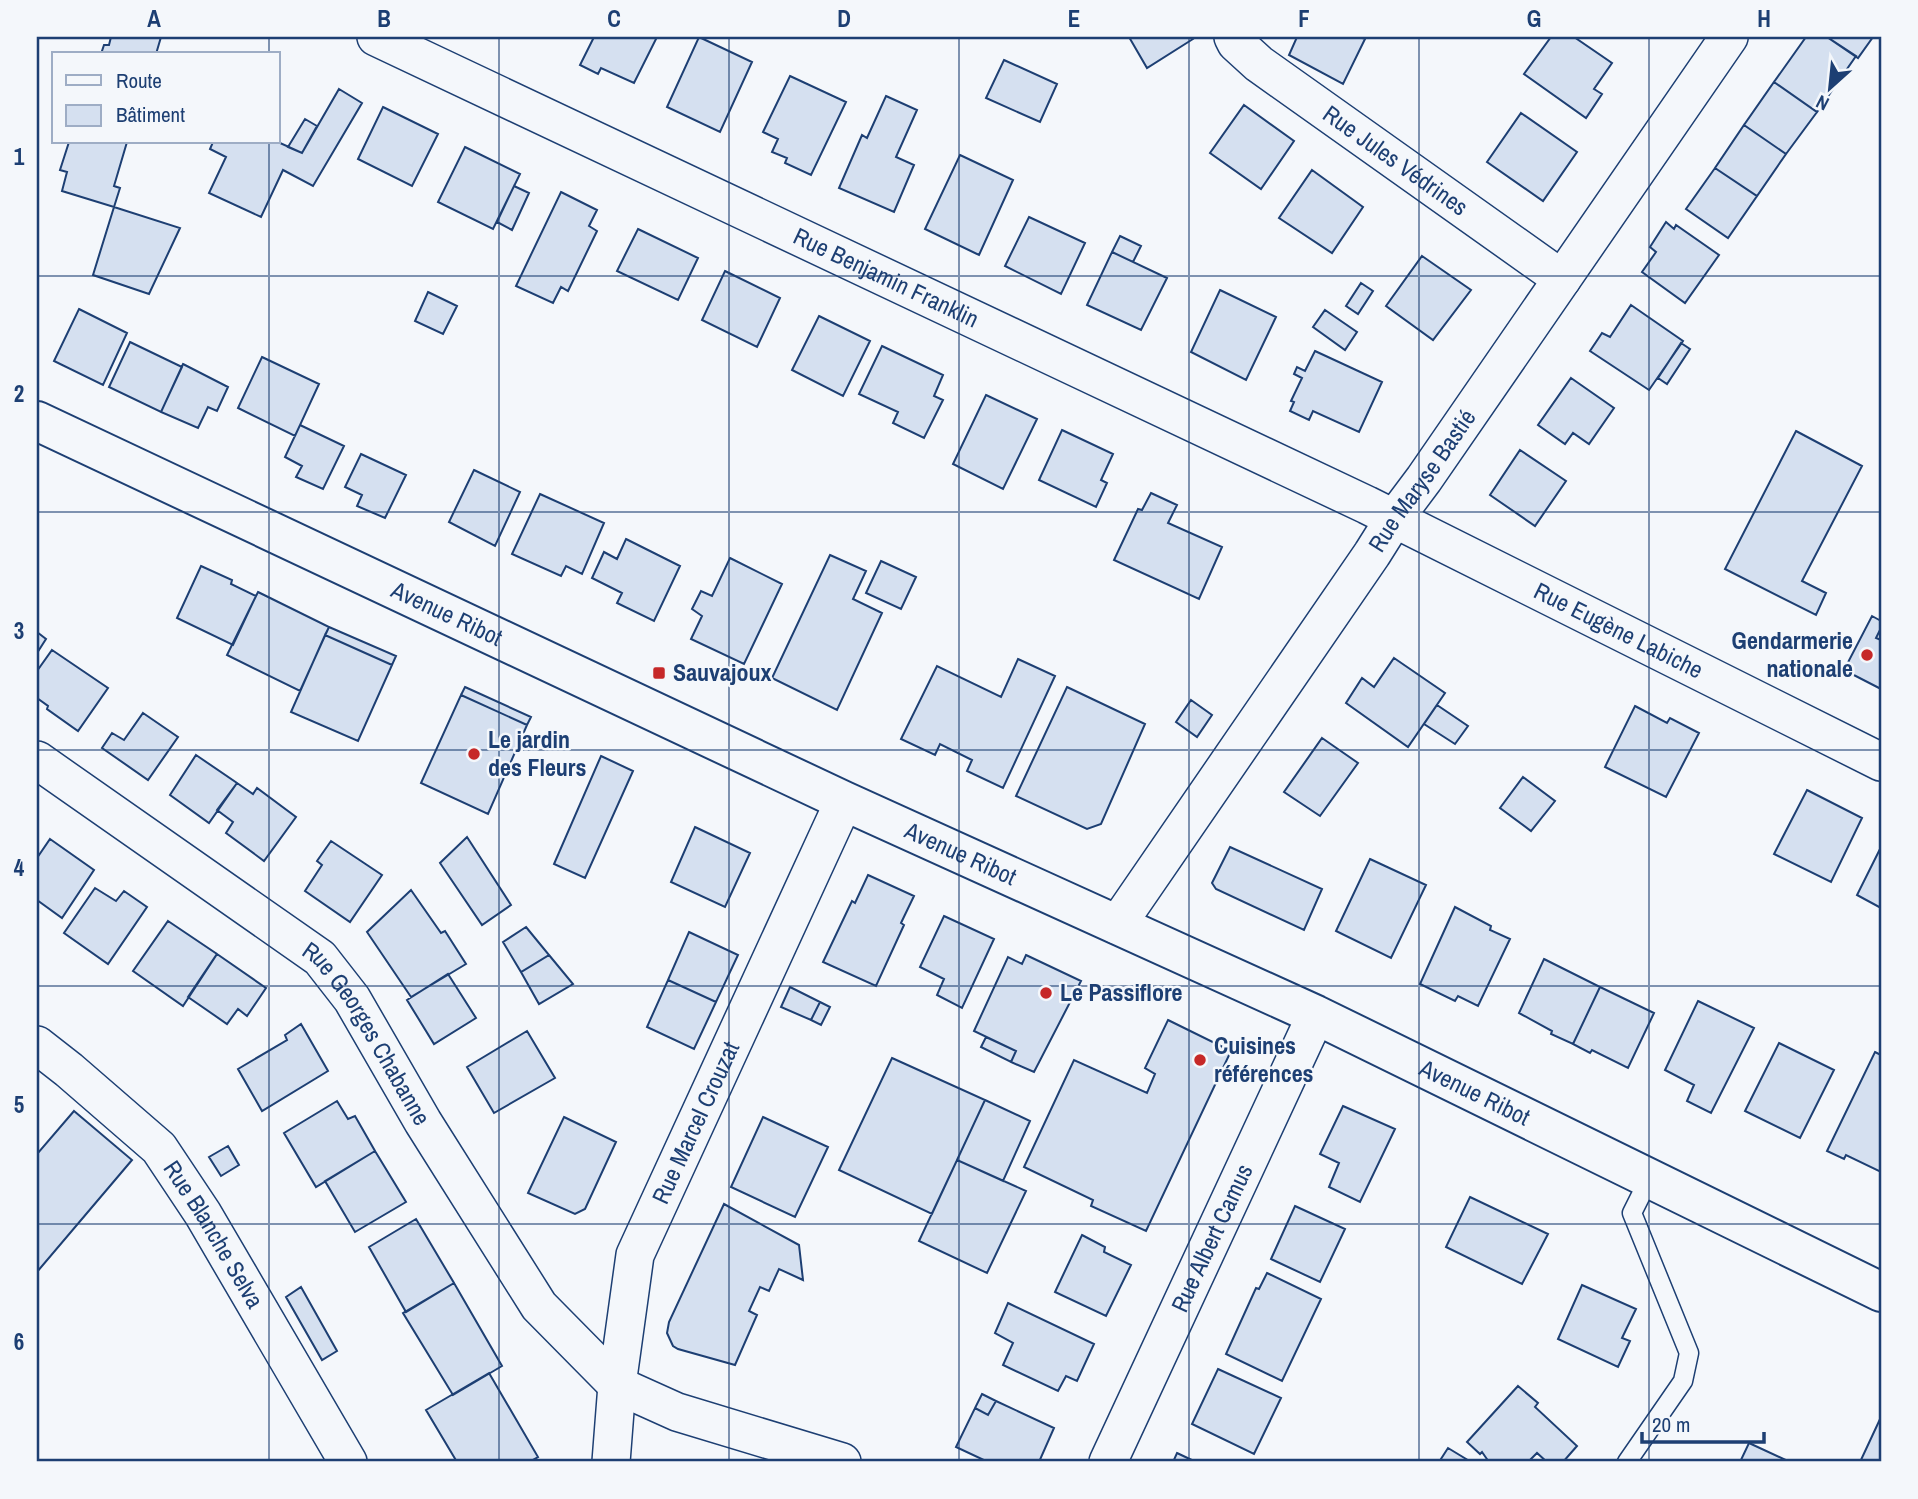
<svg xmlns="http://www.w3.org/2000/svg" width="1918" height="1499" font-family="'Archivo Narrow',sans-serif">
  <rect width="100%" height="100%" fill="#f4f7fb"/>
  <!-- building -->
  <path fill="#d5e0f0" stroke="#1d3f73" stroke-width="2" d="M111,37H161L156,54H101L104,45H109Z
    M594,37H657L634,83L601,68L598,74L580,65Z
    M699,37L752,62L720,132L667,107Z
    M1129,37H1192L1193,39L1147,68Z
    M1297,37H1360L1365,39L1343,84L1289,55Z
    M1551,37H1574L1612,63L1594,89L1602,94L1586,118L1524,74Z
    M1806,37H1827L1856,56L1817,112L1774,82Z
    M1827,37H1873L1858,58Z
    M1004,60L1057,84L1040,122L986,98Z
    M790,76L846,102L811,175L785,163L787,158L772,152L778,139L763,132Z
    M1774,82L1817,112L1786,154L1744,125Z
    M339,89L362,103L313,186L283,170L261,217L209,193L226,157L210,149L213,142H278L302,153Z
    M886,96L917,110L896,157L914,165L894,212L839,188L862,135L867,138Z
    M1244,105L1294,141L1261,189L1210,153Z
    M383,107L438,134L412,186L358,159Z
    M1521,113L1577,152L1543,201L1487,162Z
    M305,119L317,126L302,153L288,147Z
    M1744,125L1786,154L1757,196L1715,168Z
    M69,142H127L114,186L120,188L114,207L62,191L67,172L60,170Z
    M465,147L520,174L493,229L438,202Z
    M960,155L1013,180L979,255L925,229Z
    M1715,168L1757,196L1728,238L1686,209Z
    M1312,170L1363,207L1332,253L1279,218Z
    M514,186L529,193L512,230L497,222Z
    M561,192L597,210L589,226L597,231L568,291L561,287L553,303L516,286Z
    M114,207L180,228L149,294L93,275Z
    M1029,217L1085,243L1061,294L1005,266Z
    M1666,222L1674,229L1676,225L1719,255L1685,303L1642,272L1656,252L1650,247Z
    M638,229L698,258L678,300L617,271Z
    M1120,236L1141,246L1133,262L1112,252Z
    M1112,252L1167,278L1141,330L1087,305Z
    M1422,256L1471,290L1433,340L1386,306Z
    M725,271L780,298L757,347L702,320Z
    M1361,283L1373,291L1358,314L1346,306Z
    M1220,290L1276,317L1246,380L1191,352Z
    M428,292L457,306L443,334L415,321Z
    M1631,305L1683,341L1649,390L1590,351L1602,333L1610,337Z
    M79,309L127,333L103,385L54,361Z
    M1325,310L1357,332L1345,350L1313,327Z
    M819,316L870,341L843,396L792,370Z
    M130,342L182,367L161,412L109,387Z
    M1681,343L1690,349L1667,384L1658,378Z
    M882,346L943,375L934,396L943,400L924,438L893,423L898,412L859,394Z
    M1315,351L1382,382L1359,432L1313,411L1309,420L1290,411L1294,402L1291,401L1302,378L1294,374L1297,367L1305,371Z
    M262,357L319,384L295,436L238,408Z
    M183,364L228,387L217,411L208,407L198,428L161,412Z
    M1571,378L1614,408L1589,444L1573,433L1565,444L1538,425Z
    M986,395L1037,419L1003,489L953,464Z
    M300,425L344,446L323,489L296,477L302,466L285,457Z
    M1062,430L1113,454L1101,480L1107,483L1096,507L1039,480Z
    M1796,431L1862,466L1802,581L1826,593L1816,615L1725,569Z
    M1520,450L1566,481L1535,526L1490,495Z
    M361,454L406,475L385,518L357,506L362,495L345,487Z
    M474,470L520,492L495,546L449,522Z
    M1151,493L1177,505L1168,523L1222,547L1199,599L1114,560L1138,509L1142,510Z
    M540,494L604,523L582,574L566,566L561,576L512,554Z
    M626,539L680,566L654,621L617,603L622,593L592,578L604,552L617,559Z
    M830,555L866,571L853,599L882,613L837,710L772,678Z
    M730,558L782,584L744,664L691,639L702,616L692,609L701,591L712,596Z
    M881,561L916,577L901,609L866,593Z
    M201,566L232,580L231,584L256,596L233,645L177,618Z
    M258,592L329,627L300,691L227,655Z
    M1872,616L1881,621V628L1876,638L1881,640V689L1844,670Z
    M329,627L396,656L392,665L325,635Z
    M37,632L46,639L37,653Z
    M325,635L392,665L358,741L291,712Z
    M52,650L108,688L78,731L47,709L48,706L37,698V671Z
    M1394,658L1445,693L1408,747L1346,703L1362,678L1374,687Z
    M1018,659L1055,676L1003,788L967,771L972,760L940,744L935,755L901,739L937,666L1001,697Z
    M465,687L531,717L527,725L461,695Z
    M1067,687L1145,724L1101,824L1087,829L1016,796Z
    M461,695L527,725L488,814L421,783Z
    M1191,700L1212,715L1197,737L1176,722Z
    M1437,705L1468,726L1455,744L1424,724Z
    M1635,706L1667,723L1670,718L1699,733L1666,797L1605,767Z
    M143,713L178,737L148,780L102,748L112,733L124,740Z
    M1322,738L1358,763L1320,816L1284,792Z
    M196,755L237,783L209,823L170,795Z
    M601,756L633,771L585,878L554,864Z
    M1523,777L1555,801L1531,831L1500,808Z
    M237,783L253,794L257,788L296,817L264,861L226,833L233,822L217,810Z
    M1807,790L1862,818L1831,882L1774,854Z
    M695,827L750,853L725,907L671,882Z
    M467,837L511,905L482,925L440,863Z
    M50,839L94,870L62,918L37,900V858Z
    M331,841L382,875L350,922L305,891L322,865L317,861Z
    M1230,847L1322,889L1304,930L1216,889L1212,883Z
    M1881,847V908L1857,895Z
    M1370,859L1426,885L1391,958L1336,931Z
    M868,875L914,896L901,923L904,925L876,986L823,962L852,901L855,903Z
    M95,888L116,901L124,891L147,907L108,964L64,933Z
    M411,890L441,933L445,931L466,964L411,997L367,932Z
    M1455,907L1491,926L1490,930L1510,939L1478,1006L1458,996L1455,1001L1420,984Z
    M944,916L994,939L962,1008L937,995L944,979L920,967Z
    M168,921L217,954L183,1006L133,971Z
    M526,927L549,955L521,972L503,942Z
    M689,932L738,955L716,1002L668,980Z
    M217,954L266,988L247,1016L238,1009L227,1024L188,997Z
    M549,955L573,984L539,1004L521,972Z
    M1026,955L1081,981L1034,1072L1011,1062L1016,1051L974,1031L1008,957L1022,964Z
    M1544,959L1600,987L1573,1044L1551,1034L1552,1031L1519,1013Z
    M448,974L476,1018L434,1044L407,1000Z
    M668,980L716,1002L694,1049L647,1027Z
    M790,987L820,1002L811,1020L781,1007Z
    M1600,987L1654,1013L1628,1068L1592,1050L1590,1053L1573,1044Z
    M1698,1001L1754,1028L1711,1113L1687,1101L1694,1085L1665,1070Z
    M820,1002L830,1007L821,1025L811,1020Z
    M1168,1020L1231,1051L1146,1231L1091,1206L1093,1200L1024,1167L1074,1060L1147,1093L1155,1074L1145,1068Z
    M301,1024L328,1071L262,1111L238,1069L287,1040L285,1035Z
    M527,1031L555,1078L494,1113L467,1067Z
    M986,1037L1016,1051L1011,1062L981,1047Z
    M1779,1043L1834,1070L1800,1138L1745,1111Z
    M1875,1052L1881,1055V1172L1846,1155L1844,1159L1827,1151Z
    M892,1058L985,1100L932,1214L839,1170Z
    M985,1100L1030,1121L1003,1181L957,1160Z
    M337,1101L348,1119L355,1116L375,1151L316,1187L284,1133Z
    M1343,1106L1395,1129L1360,1202L1329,1187L1339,1163L1320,1154Z
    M74,1111L132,1160L37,1272V1154Z
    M564,1117L616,1142L585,1209L575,1214L528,1193Z
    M763,1117L828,1147L795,1217L731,1187Z
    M228,1146L239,1165L221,1176L209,1157Z
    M375,1151L406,1202L355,1232L325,1181Z
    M957,1160L1026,1191L987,1273L919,1241Z
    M1470,1197L1548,1234L1522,1284L1446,1247Z
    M724,1204L799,1245L803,1280L779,1269L769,1291L760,1287L749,1311L757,1315L735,1365L678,1349L673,1346L667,1333L669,1322Z
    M1295,1206L1345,1229L1320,1282L1271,1259Z
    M416,1219L454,1283L406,1312L369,1247Z
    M1082,1235L1105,1247L1104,1252L1131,1265L1106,1316L1055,1292Z
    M1267,1273L1321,1299L1282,1381L1226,1354L1256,1288L1259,1289Z
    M454,1283L502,1366L453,1395L403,1313Z
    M1582,1285L1636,1309L1622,1338L1630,1341L1618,1367L1558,1339Z
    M301,1287L337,1351L322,1360L286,1297Z
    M1008,1303L1094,1344L1077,1381L1066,1376L1058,1391L1003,1365L1013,1343L995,1333Z
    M1218,1369L1281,1398L1254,1454L1192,1424Z
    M489,1373L538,1457L529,1462H457L426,1410Z
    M1518,1386L1538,1403L1535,1407L1577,1446L1563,1462H1547L1537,1453L1528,1462H1489L1482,1452L1480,1454L1467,1442Z
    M982,1394L996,1401L988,1415L975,1408Z
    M996,1401L1054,1428L1039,1462H988L956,1447L975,1408L988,1415Z
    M1881,1417V1462H1860Z
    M1749,1443L1790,1462H1740Z
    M1448,1448L1471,1462H1439Z
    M1177,1453L1196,1462H1173Z"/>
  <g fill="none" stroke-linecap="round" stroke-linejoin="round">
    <!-- service casing -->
    <g stroke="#1d3f73" stroke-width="21">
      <path id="service" d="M1627,1462L1683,1381L1689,1353L1632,1213L1650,1177"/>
    </g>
    <!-- minor casing -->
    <g stroke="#1d3f73" stroke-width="40">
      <g id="minor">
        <path id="s1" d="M376,37L1367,505L1881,762"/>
        <path id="s2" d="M1233,37L1236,43L1259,64L1562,279"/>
        <path id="s3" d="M37,760L320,958L352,999L423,1122L539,1306L617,1385L677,1412L842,1462"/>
        <path id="s4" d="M1117,925L1372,554L1394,519L1424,479L1729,37"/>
        <path id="s5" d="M37,1045L69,1070L159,1148L203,1214L348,1462"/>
        <path id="s6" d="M611,1462L617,1385L635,1255L844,801"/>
        <path id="s7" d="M1108,1462L1316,1015"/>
      </g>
    </g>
    <!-- primary casing -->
    <g stroke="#1d3f73" stroke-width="42">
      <g id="primary">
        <path id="s8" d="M37,421L844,801L1316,1015L1881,1292"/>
      </g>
    </g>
    <!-- service -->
    <use href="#service" stroke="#f4f7fb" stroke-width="18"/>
    <!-- minor -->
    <use href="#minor" stroke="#f4f7fb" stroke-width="37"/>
    <!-- primary -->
    <use href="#primary" stroke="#f4f7fb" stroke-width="38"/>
  </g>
  <!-- grid -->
  <path fill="none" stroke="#1d3f73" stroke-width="2" stroke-opacity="0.55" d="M269,37V54M499,37V1462M729,37V1462M959,37V1462M1189,37V1462M1419,37V1462M1649,37V1462M269,142V1462M37,276H1881M37,512H1881M37,750H1881M37,986H1881M37,1224H1881"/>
  <!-- markers -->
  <g fill="#c62828" stroke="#f4f7fb" stroke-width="2.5">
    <circle cx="1867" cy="655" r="7"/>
    <rect x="652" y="666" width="14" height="14" rx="3.5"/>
    <circle cx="474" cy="754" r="7"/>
    <circle cx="1046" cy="993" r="7"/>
    <circle cx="1200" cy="1060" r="7"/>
  </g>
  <g text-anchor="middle" stroke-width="5" stroke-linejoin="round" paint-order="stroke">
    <!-- street labels -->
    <g font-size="24" fill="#1d3f73" stroke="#f4f7fb">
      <text dy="8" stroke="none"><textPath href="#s2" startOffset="205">Rue Jules Védrines</textPath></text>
      <text dy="8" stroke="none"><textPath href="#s1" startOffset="564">Rue Benjamin Franklin</textPath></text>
      <text dy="8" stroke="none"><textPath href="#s4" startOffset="539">Rue Maryse Bastié</textPath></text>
      <text dy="8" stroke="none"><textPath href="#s8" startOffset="453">Avenue Ribot</textPath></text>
      <text dy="8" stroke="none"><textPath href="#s1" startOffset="1377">Rue Eugène Labiche</textPath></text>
      <text dy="8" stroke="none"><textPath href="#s8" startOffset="1020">Avenue Ribot</textPath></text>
      <text dy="8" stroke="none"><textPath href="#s3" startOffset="434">Rue Georges Chabanne</textPath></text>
      <text dy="8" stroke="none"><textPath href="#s8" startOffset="1587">Avenue Ribot</textPath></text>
      <text dy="8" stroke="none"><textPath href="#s6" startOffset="354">Rue Marcel Crouzat</textPath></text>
      <text dy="8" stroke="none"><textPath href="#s5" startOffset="262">Rue Blanche Selva</textPath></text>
      <text dy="8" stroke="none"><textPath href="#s7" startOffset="247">Rue Albert Camus</textPath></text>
    </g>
    <!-- poi labels -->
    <g font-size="24" font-weight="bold" fill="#1d3f73" stroke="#f4f7fb" text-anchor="start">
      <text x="1853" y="649" text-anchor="end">Gendarmerie<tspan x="1853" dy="28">nationale</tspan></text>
      <text x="673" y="681">Sauvajoux</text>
      <text x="488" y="748">Le jardin<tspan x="488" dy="28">des Fleurs</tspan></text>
      <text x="1060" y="1001">Le Passiflore</text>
      <text x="1214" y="1054">Cuisines<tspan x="1214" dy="28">références</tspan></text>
    </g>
  </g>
  <!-- border -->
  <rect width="1918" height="1499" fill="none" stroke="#f4f7fb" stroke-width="77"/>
  <!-- legend -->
  <rect x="52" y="52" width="228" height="91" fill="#f4f7fb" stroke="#9eadc5" stroke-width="2"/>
  <rect x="66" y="75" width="35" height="10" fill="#f4f7fb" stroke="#9eadc5" stroke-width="2"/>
  <text x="116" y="88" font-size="21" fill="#1d3f73">Route</text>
  <rect x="66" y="105" width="35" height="21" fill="#d5e0f0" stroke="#9eadc5" stroke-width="2"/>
  <text x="116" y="122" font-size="21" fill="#1d3f73">Bâtiment</text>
  <!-- north arrow -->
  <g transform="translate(1830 88) rotate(207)" stroke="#f4f7fb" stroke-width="5" paint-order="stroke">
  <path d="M0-5L12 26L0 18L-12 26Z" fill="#1d3f73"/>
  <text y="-10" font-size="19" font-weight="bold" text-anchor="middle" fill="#1d3f73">N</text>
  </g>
  <!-- scale -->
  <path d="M1642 1432v10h122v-10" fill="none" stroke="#1d3f73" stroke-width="3.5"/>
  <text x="1652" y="1432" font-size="21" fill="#1d3f73" stroke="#f4f7fb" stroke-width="5" paint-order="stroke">20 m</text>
  <rect x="38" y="38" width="1842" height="1422" fill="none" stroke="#1d3f73" stroke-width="2.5"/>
  <g font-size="23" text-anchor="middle" font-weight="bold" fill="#1d3f73">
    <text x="154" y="27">A</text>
    <text x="384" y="27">B</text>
    <text x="614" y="27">C</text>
    <text x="844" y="27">D</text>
    <text x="1074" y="27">E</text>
    <text x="1304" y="27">F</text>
    <text x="1534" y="27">G</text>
    <text x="1764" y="27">H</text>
    <text x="19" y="165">1</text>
    <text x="19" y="402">2</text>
    <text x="19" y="639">3</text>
    <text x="19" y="876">4</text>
    <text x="19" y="1113">5</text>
    <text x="19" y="1350">6</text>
  </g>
</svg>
